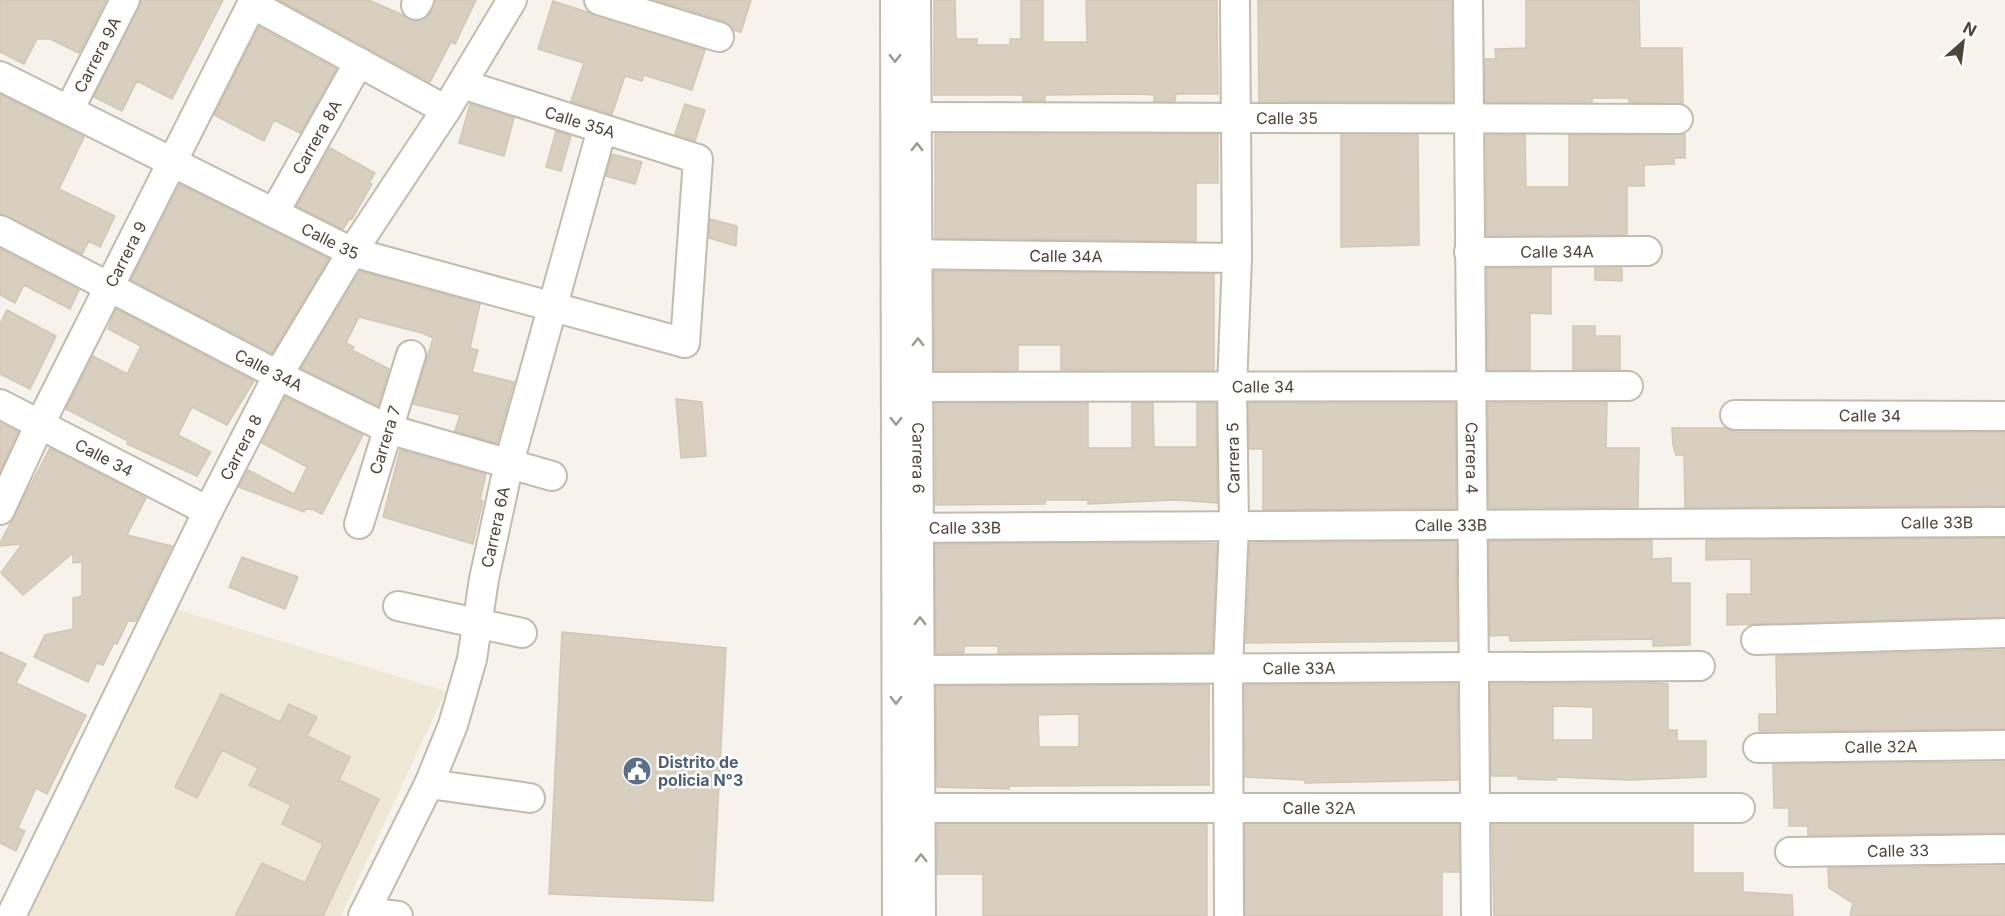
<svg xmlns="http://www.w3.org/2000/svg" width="2005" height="916" font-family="Inter,sans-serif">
  <rect width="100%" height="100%" fill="#f6f3ec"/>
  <!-- education -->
  <path fill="#efe8d6" d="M175,609L446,691L341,916H28Z"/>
  <!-- building -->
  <path fill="#d8cfc1" stroke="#d3c7b4" stroke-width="1.5" fill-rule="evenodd" d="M0,0H106L79,53L50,39H37L24,64L0,52Z
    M141,0H223L172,99L137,81L122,111L94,97Z
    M279,0H369L416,21L430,14L435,0H476L455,44L451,42L430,82Z
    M655,0H751L741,32L733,30L724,21Z
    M934,0H955L956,39H977V45H1010V39H1021V0H1043V42H1087L1086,0H1217L1218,94H1176L1175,101H1154V95L1137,94L1045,95V101H1023V95H934Z
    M1258,0H1452V102L1259,101Z
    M1526,0H1639L1640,48H1682L1683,104L1629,102V98H1592V102H1485V59H1496L1495,49L1526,48Z
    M553,1L705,50L692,90L644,75L642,81L625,76L612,114L571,101L584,63L538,49Z
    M259,27L336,69L300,133L274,120L264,141L214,115Z
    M0,94L84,137L59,189L115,216L100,247L89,241L82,254L0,214Z
    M470,104L514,118L504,156L459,143Z
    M685,104L705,110L695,141L675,134Z
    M556,131L571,136L561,171L546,167Z
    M935,134H1218V183H1196V241L935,238Z
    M1685,134V158H1674V164L1644,165V186H1627V235H1487L1486,135H1525L1526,187H1569V135Z
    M1341,135H1418L1419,245L1341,247Z
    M330,148L375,173L369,183L372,184L352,219L350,218L343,229L297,206Z
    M612,154L642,162L635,184L606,176Z
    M180,184L329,259L272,353L131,280Z
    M710,219L737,226L736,246L709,238Z
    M0,249L79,290L70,309L24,285L15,303L0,295Z
    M1487,268H1551V314L1530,313V370H1488Z
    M1595,268H1622V281L1595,280Z
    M360,271L480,304L470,348L478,350L472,372L514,382L497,443L455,431L460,415L413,404L433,338L422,333L359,317L346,343L354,347L352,350L389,369L378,406L301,368Z
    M934,271L1214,274V370H1061V345H1018V370H935Z
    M116,309L254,381L227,425L192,407L178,435L211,452L197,476L127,444L128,441L66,409L93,356L127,374L141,346L108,329Z
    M7,310L56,336L30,389L0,374V324Z
    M1573,326H1595V336H1620V369L1573,370Z
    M285,397L363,435L322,514L314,510L305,509L304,512L239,487L248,470L294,494L307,467L262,443Z
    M676,399L702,402L706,456L681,458Z
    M935,403H1088V448H1132V403H1153L1154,447H1197V403H1216L1217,503L1176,500L1088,504V500H1045V504L936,505Z
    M1249,403H1455L1456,508L1263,510V449H1249Z
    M1488,403H1607L1606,448H1639L1638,507L1489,508Z
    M0,423L18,432L0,471Z
    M1672,428H1726L1735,432H2005V506L1685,507L1684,455H1676L1673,445Z
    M50,448L146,498L127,535L172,546L136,621H128L117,644L114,643L103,665L97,663L88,682L34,657L45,635L73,629V598L82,596V562L73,563V553L23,595L1,573L22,544L0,546V543Z
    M400,450L486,474L480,500L483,501L473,544L383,517Z
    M2005,538V617L1727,625V594H1751V559L1706,560V540Z
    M1652,540V559L1671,558V583H1690V645L1653,646V639L1510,641L1509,635L1490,636L1489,541Z
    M1456,541L1457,641L1246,643L1250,543Z
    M1194,543L1217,544L1212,652L998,653V646H964V653H936L935,544Z
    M242,557L298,577L285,609L229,587Z
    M562,632L726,648L713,901L549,894Z
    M2005,650V729L1759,731V714H1777L1776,656Z
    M0,652L26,664L16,683L86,715L47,794L36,788L18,828L25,831L16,851L0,843Z
    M1656,683L1668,684V730H1677V741H1706V777L1630,780L1556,777V780L1518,779V776H1491L1490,684ZM1553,706L1593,707V740H1553Z
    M1457,684L1458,780L1305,783V780L1245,777V685Z
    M1209,685V785L1009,786V789L937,787L936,686ZM1079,714V747H1039L1038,715Z
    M221,694L280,722L289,704L317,717L307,736L350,757L339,780L379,799L323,916H235L262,863L305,883L323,844L282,824L291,805L249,785L258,768L222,750L197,798L175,787Z
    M2005,762V833L1808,835V826H1789V808H1774L1773,764Z
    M937,825H1207V916H983V874H937Z
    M1245,825H1459V872H1442V916H1245Z
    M1492,825H1693V873H1743V892L1792,895L1793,916H1494Z
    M2005,866V916H1850L1853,903L1829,888L1828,868Z"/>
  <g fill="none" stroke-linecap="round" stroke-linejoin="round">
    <!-- minor casing -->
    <g stroke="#c2bbae" stroke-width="32">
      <g id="minor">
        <path d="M599,0L719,37"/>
        <path d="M895,0L897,916"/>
        <path id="s1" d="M916,0L921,916"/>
        <path id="s2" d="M1468,0L1476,916"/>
        <path d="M252,4L446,110"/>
        <path d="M416,5L419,0"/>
        <path id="s3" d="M0,76L352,252L685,343L698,159L462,84"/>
        <path id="s4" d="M69,110L125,0"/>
        <path id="s5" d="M897,117L1678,119"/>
        <path id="s6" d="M274,213L359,62"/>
        <path id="s7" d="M0,230L278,375L388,429L552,476"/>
        <path id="s8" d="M1469,252L1647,251"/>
        <path id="s9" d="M900,254L1237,258"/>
        <path id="s10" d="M901,387L1628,386"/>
        <path id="s11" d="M0,404L208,511"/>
        <path id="s12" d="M1735,415L2005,416"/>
        <path id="s13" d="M0,510L40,424L254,0"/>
        <path id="s14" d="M359,524L411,355"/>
        <path id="s15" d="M896,528L2005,522"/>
        <path d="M398,606L522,633"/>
        <path d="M1756,640L2005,633"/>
        <path id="s16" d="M901,670L1700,666"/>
        <path id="s17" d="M1758,748L2005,745"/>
        <path d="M429,784L530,798"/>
        <path id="s18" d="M902,808H1740"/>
        <path id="s19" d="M1790,852L2005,849"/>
        <path d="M365,912L398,916"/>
        <path id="s20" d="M11,916L208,511L278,375L352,252L446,110L512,0"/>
        <path id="s21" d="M363,916L429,784L453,725L472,659L484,579L509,463L602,129"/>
        <path d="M1229,916L1228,668L1234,526L1232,387L1237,258L1235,0"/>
      </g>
    </g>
    <!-- minor -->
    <use href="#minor" stroke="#fff" stroke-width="28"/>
  </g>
  <!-- one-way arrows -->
  <defs><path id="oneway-chevron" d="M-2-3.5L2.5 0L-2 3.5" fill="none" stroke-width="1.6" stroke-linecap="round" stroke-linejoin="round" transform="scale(1.5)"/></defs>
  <g stroke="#9c9892">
    <use href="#oneway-chevron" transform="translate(895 58) rotate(90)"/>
    <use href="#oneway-chevron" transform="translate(917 147) rotate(-90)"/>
    <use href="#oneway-chevron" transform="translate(918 342) rotate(-90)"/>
    <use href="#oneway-chevron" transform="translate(896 421) rotate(90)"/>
    <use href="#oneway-chevron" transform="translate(920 621) rotate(-90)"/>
    <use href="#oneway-chevron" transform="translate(896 700) rotate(90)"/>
    <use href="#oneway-chevron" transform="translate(921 858) rotate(-90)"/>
  </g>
  <!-- icons -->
  <defs>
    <g id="civic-disc" transform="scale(1.5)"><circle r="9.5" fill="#5c6f8a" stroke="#fff"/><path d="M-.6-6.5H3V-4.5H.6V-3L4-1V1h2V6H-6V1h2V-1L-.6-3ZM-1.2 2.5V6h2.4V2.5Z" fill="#fff"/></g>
  </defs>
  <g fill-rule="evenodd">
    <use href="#civic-disc" x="637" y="771"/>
  </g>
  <g text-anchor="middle" stroke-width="5" stroke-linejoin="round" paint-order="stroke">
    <!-- street labels -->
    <g font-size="16" fill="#4b4439" stroke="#fff">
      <text dy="6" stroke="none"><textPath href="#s4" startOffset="62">Carrera 9A</textPath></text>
      <text dy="6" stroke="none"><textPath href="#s5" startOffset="390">Calle 35</textPath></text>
      <text transform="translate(580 122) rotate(17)" y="6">Calle 35A</text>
      <text dy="6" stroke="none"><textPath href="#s6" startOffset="87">Carrera 8A</textPath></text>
      <text dy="6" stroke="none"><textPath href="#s3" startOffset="369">Calle 35</textPath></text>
      <text dy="6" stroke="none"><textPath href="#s8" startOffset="88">Calle 34A</textPath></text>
      <text dy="6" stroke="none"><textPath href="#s13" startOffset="285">Carrera 9</textPath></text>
      <text dy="6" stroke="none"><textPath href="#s9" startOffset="166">Calle 34A</textPath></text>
      <text dy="6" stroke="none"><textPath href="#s7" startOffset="303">Calle 34A</textPath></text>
      <text dy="6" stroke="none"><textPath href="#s10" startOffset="362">Calle 34</textPath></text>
      <text dy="6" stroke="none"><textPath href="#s12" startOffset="135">Calle 34</textPath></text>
      <text dy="6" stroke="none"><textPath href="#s14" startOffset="88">Carrera 7</textPath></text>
      <text dy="6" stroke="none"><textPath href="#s20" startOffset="522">Carrera 8</textPath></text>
      <text dy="6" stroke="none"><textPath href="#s11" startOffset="117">Calle 34</textPath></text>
      <text dy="6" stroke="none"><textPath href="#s1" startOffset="458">Carrera 6</textPath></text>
      <text transform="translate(1233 458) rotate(-91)" y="6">Carrera 5</text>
      <text dy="6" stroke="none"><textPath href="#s2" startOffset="458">Carrera 4</textPath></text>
      <text dy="6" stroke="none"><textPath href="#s15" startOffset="1041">Calle 33B</textPath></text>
      <text dy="6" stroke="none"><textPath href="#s15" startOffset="555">Calle 33B</textPath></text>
      <text dy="6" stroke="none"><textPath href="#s15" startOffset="69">Calle 33B</textPath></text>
      <text dy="6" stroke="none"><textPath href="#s21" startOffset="414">Carrera 6A</textPath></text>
      <text dy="6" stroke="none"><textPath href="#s16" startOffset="398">Calle 33A</textPath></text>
      <text dy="6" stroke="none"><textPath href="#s17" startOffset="123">Calle 32A</textPath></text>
      <text dy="6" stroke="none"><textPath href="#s18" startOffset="417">Calle 32A</textPath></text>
      <text dy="6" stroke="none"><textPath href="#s19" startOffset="108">Calle 33</textPath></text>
    </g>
    <!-- service labels -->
    <g font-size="16" font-weight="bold" fill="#4e5e75" stroke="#fff" text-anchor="start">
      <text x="658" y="768">Distrito de<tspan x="658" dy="18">policia N°3</tspan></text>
    </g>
  </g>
  <!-- north arrow -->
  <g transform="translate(1963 42) rotate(28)" stroke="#ffffff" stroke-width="4.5" paint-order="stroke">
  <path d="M0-4.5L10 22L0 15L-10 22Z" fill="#4b4439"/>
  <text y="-9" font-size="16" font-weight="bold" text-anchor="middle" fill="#4b4439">N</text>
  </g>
</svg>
